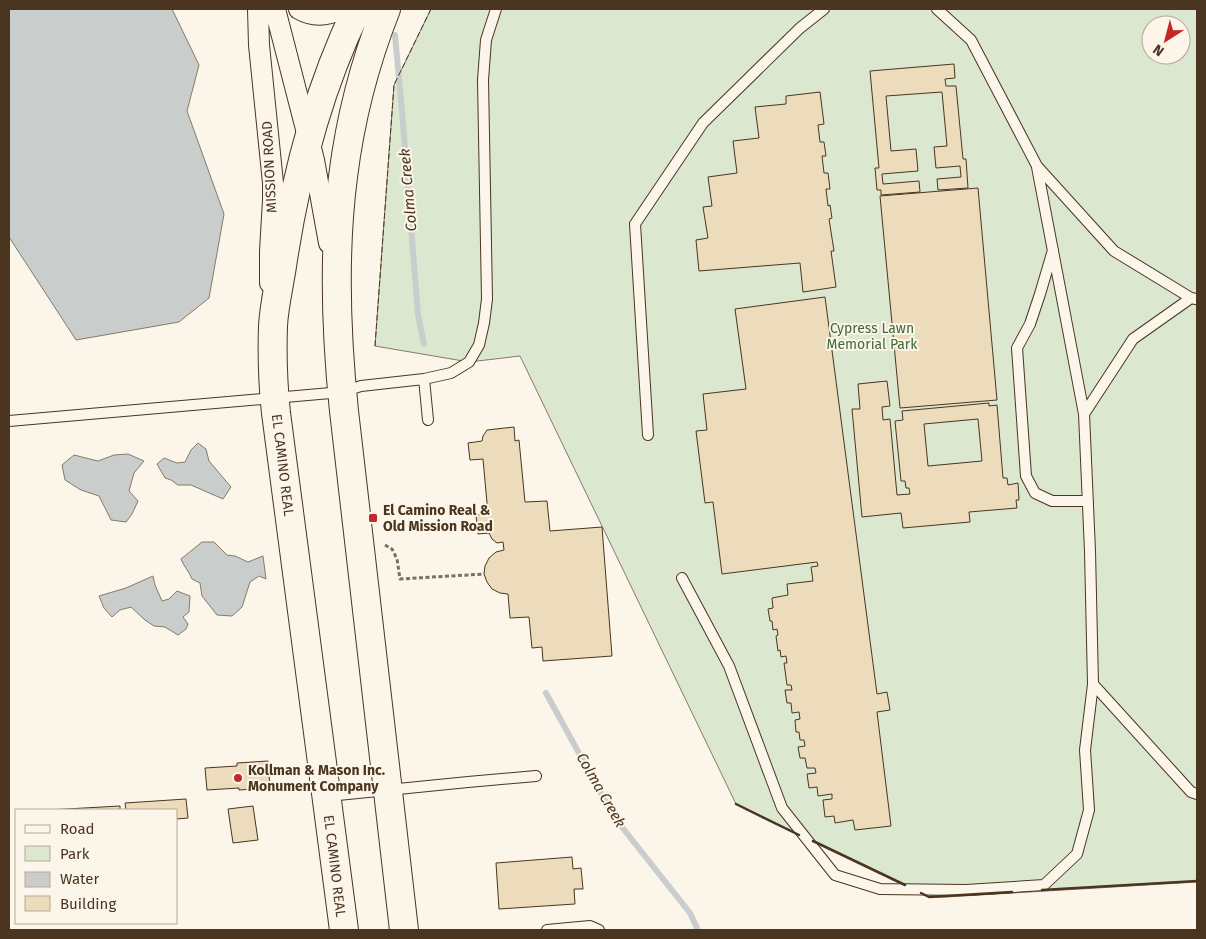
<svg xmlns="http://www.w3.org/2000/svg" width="1206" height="939" font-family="'Fira Sans',sans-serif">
  <rect width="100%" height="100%" fill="#fbf6e9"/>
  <!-- green -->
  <path fill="#dce7d0" stroke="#887966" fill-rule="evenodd" d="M431,9H1197V882L946,897H929L736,804L520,356L469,362L375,346L394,85ZM1151,25H1181V55H1151Z"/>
  <!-- water -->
  <path fill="#c9cecd" stroke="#887966" d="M9,9H172L199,65L187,111L224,214L209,298L179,322L76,340L9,237Z
    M198,443L206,449L209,461L231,487L223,499L191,485H178L171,480L165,478L157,464L164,458L177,463L185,462L191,450Z
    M128,454L144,461L134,473L129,491L138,501L132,514L126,522L111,520L99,496L81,490L65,480L62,465L74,455L98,461L114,455Z
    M202,542H214L227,555L235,556L248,562L263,556L266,579L259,576L250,582L242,607L232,616L217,615L202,596L200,583L192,579C189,571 184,567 181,559Z
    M153,576L155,585L162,601L169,599L177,591L190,596L189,612L183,617L188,624L186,629L178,635L165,627L154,626L145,620L131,607L120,610L112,617L104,608L99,596L126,588Z"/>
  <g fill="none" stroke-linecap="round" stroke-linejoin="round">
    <!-- stream -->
    <path stroke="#c9cecd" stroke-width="6" d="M395,35L402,111L418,315L424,344
      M546,693L614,817L690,913L698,930"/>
  </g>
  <!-- building -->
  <path fill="#ecdcbc" stroke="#4a3520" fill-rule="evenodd" d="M954,64L955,78L945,79L946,86H956L963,159H966L968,188L938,190L937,179L961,177L960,166L936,168L934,147L947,146L942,92L886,96L891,151L916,149L918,171L882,174L883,184L919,181L920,192L881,195V190H877L875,168H879L870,71Z
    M820,92L824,124L818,125L820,142H824L826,156H822L824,173H828L830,189H826L828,206L830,205L832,218L829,219L834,251H831L836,287L803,292L800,263L699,271L696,240L708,238L703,207L712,206L708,177L737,173L733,141L759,138L755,107L786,104V96Z
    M978,188L997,400L900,408L880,196Z
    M825,297L877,694L887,692L890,710L877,712L891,826L855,830L853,820L835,823L834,816L825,817L823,800L832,799V794L818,796L817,787L809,788L807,774L816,773L815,768H807L805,758H800L798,747L805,746L804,740H800L799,732H796L795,720L800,719L799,712L792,713L791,703H787L785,690H792L791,685H787L784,663H787L786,656L781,657L780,650L778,651L776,636L778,635L777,629L773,630L772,621H770L768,609L773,608L772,598L788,595L787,584L813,581L811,567L818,566L817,562L722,574L713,502L705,503L696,431L707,430L703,394L746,389L735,309Z
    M887,381L890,406L882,407L883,420L890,419L897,495L910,494L909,488H906L905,481H901L895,421L903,420L902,411L989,403V406L997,405L1003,478H1007L1008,485L1018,483L1019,500H1016L1017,508L969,512L970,522L903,528L901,513L862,517L852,409H860L858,384ZM978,419L982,461L928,466L924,424Z
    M514,427L515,441L519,440L525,502L547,501L550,531L602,527L612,656L543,661L542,647L532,648L529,617L510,618L508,594L500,593L492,589L487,582L484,574L485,566L489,558L496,552L504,550L503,542L497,543L492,539L489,533L478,534L476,515L488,514L483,459L470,460L468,443L482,441L483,436L487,430Z
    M268,761L270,788L239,790V788L207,790L205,768L237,766V763Z
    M186,799L188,818L176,819V810H126L125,803Z
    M120,806V810H48Z
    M253,806L258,840L233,843L228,809Z
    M572,857L573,869L581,868L583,889H574L575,904L499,909L496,863Z"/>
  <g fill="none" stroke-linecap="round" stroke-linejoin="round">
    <!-- lane casing -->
    <g stroke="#4a3520" stroke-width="12">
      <path id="lane" d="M937,9L971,40L1037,166L1114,251L1191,298L1196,299
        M1037,167L1084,414
        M1053,250L1040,294L1030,324L1017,348L1026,476L1035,493L1052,501H1088
        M1191,298L1133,339L1084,414L1090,551L1093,684L1191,792L1197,794
        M424,379L428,420
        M9,421L342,392L361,386L424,379L451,373L469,362L479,345L484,323L487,299L483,80L486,40L496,9
        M648,435L635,224L703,123L800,28L824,9
        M682,578L729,666L782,808L835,875L880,889L966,890L1044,885L1077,854L1089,810L1085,750L1093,684
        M328,796L468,782L536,776
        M547,930L590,926L599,930"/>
    </g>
    <!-- street casing -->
    <g stroke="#4a3520" stroke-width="22">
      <path id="street" d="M258,9L259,45L273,183V200L270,251V283
        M275,9L314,160L329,243
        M299,9C313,17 327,16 341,9"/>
    </g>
    <!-- primary casing -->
    <g stroke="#4a3520" stroke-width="30">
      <path id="primary" d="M386,9C365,62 350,120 343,177C333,254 336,334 344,411L404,930
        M344,930L276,413C273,385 272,355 273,326C274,306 279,286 282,266C295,178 318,90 357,9"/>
    </g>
    <!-- path -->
    <path stroke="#7f6f5c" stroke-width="3" stroke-dasharray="4 2.5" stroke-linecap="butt" d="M385,545L392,549L397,559L400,579L484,574"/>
    <!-- lane -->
    <use href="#lane" stroke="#fbf6e9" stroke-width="10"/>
    <!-- street -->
    <use href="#street" stroke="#fbf6e9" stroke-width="20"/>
    <!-- primary -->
    <use href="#primary" stroke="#fbf6e9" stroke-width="28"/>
    <!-- fence -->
    <path stroke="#4a3520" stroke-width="1" stroke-dasharray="6 2.5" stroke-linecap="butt" d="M375,346L394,85L431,9"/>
    <!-- wall -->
    <path stroke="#4a3520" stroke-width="2.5" d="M736,804L799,835
      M813,841L905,885
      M1042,890L1197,881
      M921,893L929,897L1012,892"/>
  </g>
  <!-- markers -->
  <g fill="#c62828" stroke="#fbf6e9" stroke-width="2">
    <rect x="368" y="513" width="10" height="10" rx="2.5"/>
    <circle cx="238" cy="778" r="5"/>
  </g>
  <g text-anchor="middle" stroke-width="4" stroke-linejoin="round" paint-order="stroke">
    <!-- street labels -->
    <g font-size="14" fill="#4a3520" stroke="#fbf6e9">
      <text transform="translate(269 167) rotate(-93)" y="5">MISSION ROAD</text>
      <text transform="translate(283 465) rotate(83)" y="5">EL CAMINO REAL</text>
      <text transform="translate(335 866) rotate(83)" y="5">EL CAMINO REAL</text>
    </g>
    <!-- park labels -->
    <g font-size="14" fill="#436837" stroke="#fbf6e9">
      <text x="872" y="333">Cypress Lawn<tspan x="872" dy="16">Memorial Park</tspan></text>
    </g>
    <!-- poi labels -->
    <g font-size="14" font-weight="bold" fill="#4a3520" stroke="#fbf6e9" text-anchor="start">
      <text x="383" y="515">El Camino Real &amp;<tspan x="383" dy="16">Old Mission Road</tspan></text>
      <text x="248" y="775">Kollman &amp; Mason Inc.<tspan x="248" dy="16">Monument Company</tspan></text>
    </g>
    <!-- water labels -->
    <g font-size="15" font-style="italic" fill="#4a3520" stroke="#fbf6e9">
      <text transform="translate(408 190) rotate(-95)" y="5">Colma Creek</text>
      <text transform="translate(601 790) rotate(60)" y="5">Colma Creek</text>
    </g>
  </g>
  <!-- border -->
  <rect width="1206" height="939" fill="none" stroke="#4a3520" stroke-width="20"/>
  <!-- legend -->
  <rect x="15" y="809" width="162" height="115" fill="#fbf6e9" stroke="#b4a999"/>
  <rect x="25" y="825" width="25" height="8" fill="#fbf6e9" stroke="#b4a999"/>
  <text x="60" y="834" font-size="15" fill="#4a3520">Road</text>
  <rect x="25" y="846" width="25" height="15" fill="#dce7d0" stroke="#b4a999"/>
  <text x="60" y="859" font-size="15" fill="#4a3520">Park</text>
  <rect x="25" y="872" width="25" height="15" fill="#c9cecd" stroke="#b4a999"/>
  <text x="60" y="884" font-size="15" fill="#4a3520">Water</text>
  <rect x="25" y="896" width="25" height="15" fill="#ecdcbc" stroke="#b4a999"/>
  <text x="60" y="909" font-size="15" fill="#4a3520">Building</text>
  <!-- north arrow -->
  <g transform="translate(1166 40) rotate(216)"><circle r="24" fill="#fbf6e9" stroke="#b4a999"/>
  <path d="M0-4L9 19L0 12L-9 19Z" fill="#c62828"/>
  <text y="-8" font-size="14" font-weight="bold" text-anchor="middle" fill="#4a3520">N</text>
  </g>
</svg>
